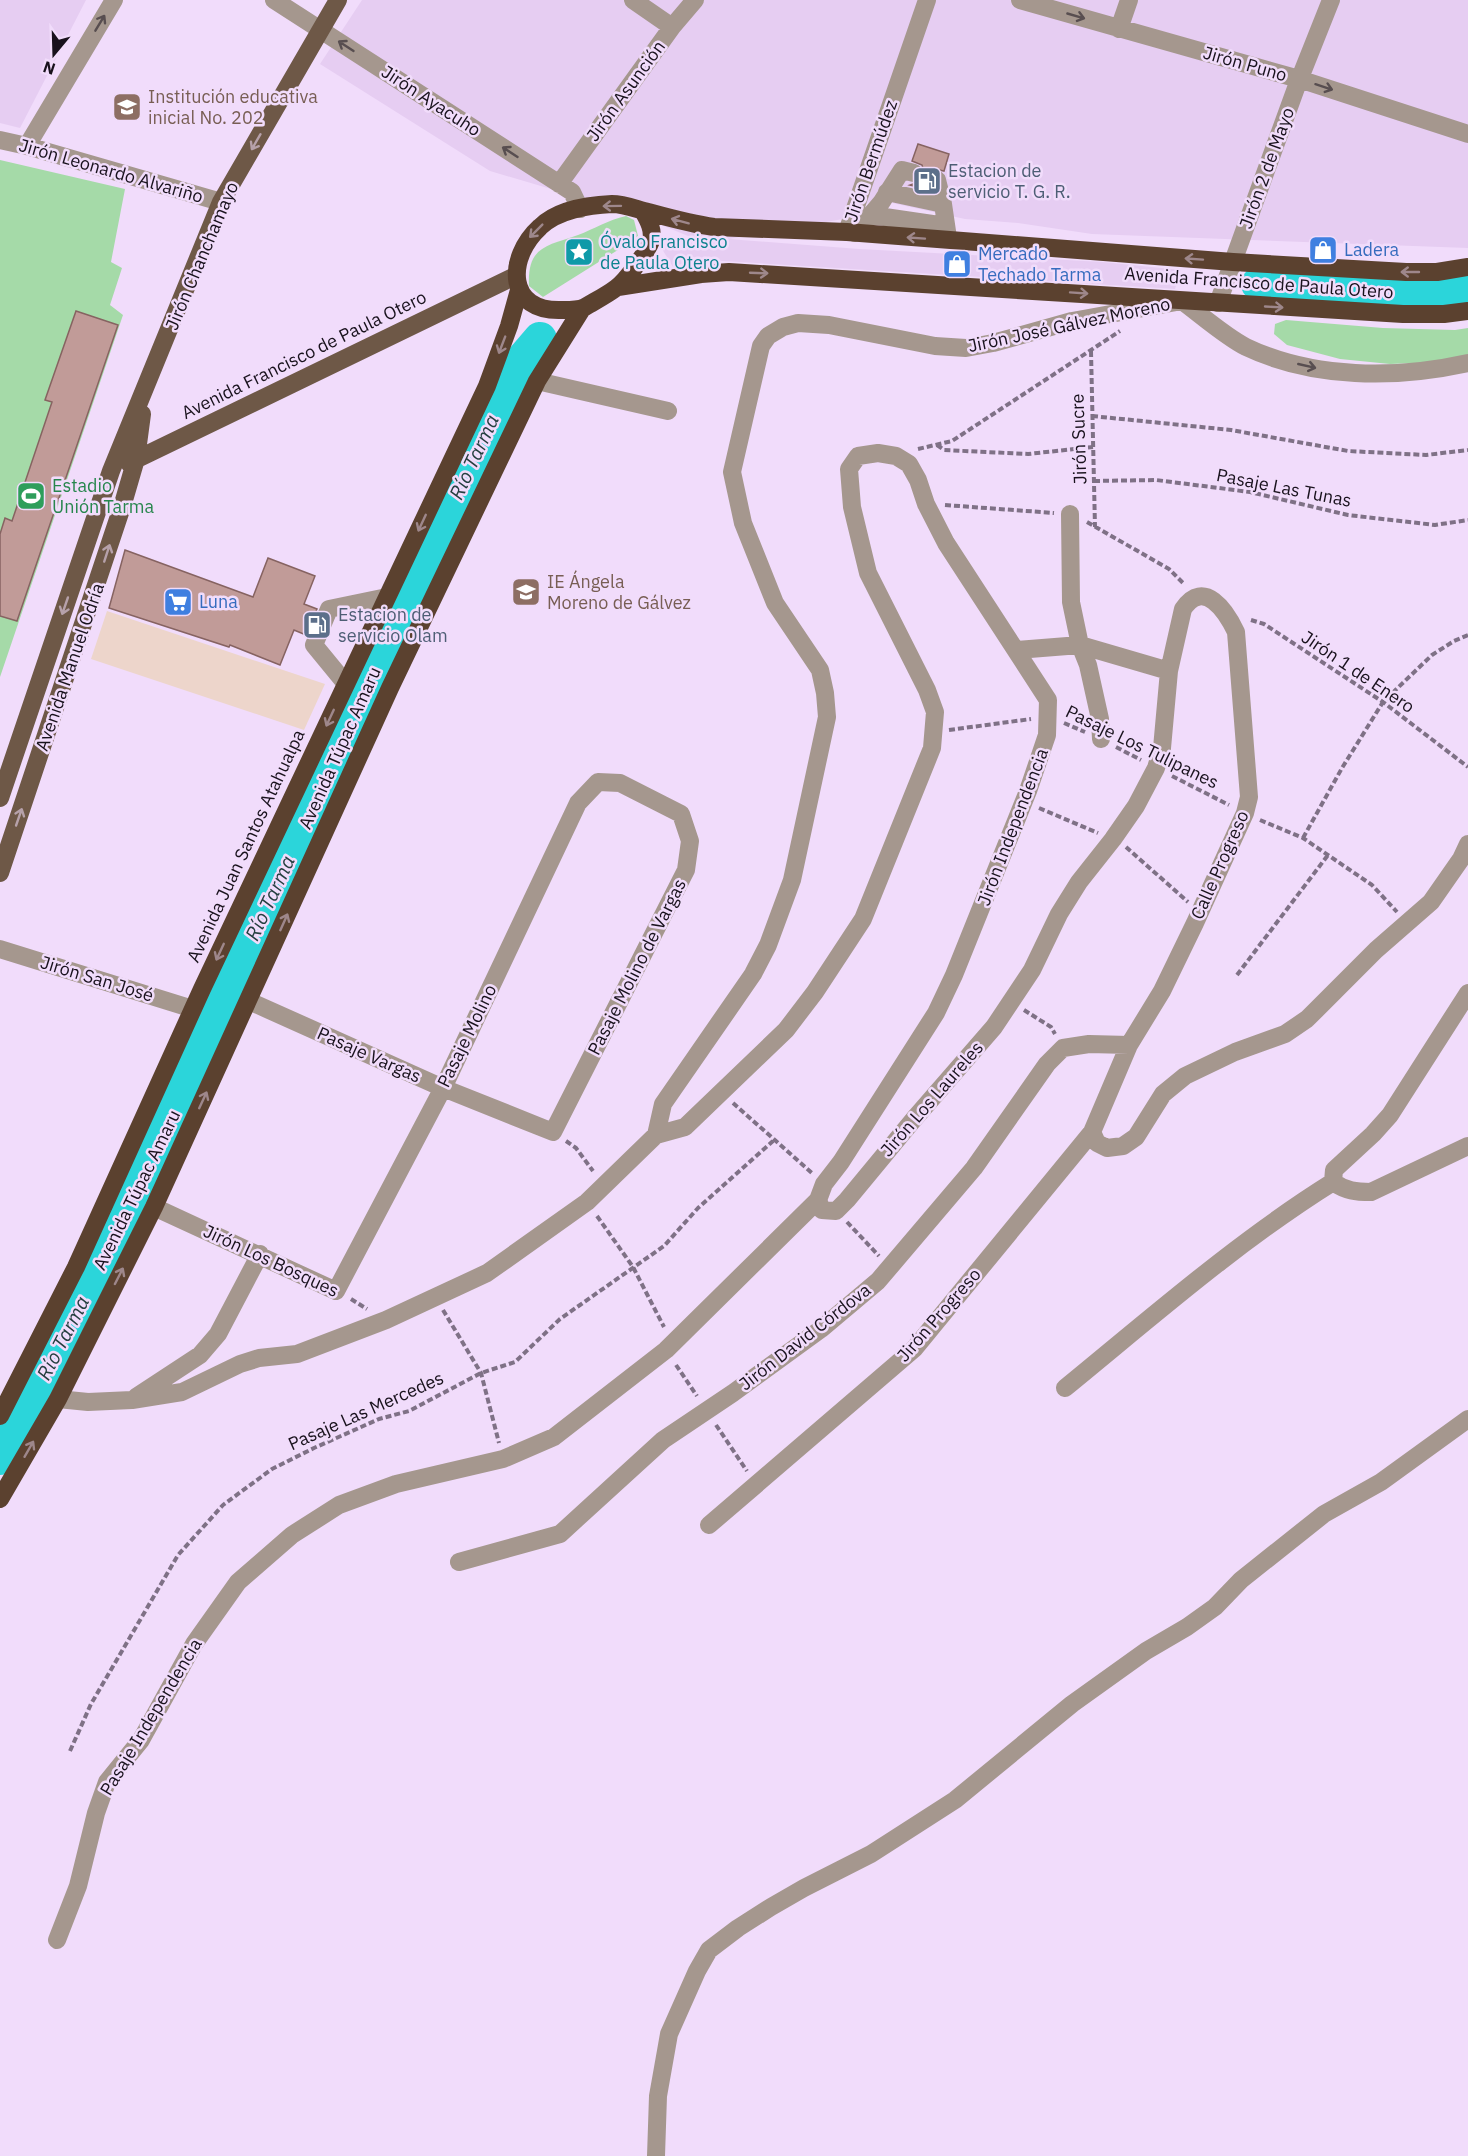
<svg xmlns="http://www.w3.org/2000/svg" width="1468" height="2156" font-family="'IBM Plex Sans',sans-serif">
  <rect width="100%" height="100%" fill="#f1dcfb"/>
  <!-- built -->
  <path fill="#e6cdf2" d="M0,0H86L20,128L0,123Z
    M362,0H1468V248L1092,234L1018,223L965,219L874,199L843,219L728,239L859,249L1103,262L1181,270L1175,289L707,260L689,261L673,267L662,249L680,240L693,238L632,213L490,171L320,64Z"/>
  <!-- industrial -->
  <path fill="#edd5cb" d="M107,611L325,684L304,730L91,659Z"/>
  <!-- green -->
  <path fill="#a5daa8" d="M0,160L125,189L111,262L122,268L110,305L123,315L0,677Z
    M626,216L634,220L638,236L629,243L543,297L529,286C527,246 547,246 578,235C594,229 608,220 626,216Z
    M1286,320L1383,328L1455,330L1468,328V361L1390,364L1340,359L1287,345L1274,334L1275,324Z"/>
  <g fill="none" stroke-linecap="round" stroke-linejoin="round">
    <!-- river -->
    <path stroke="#2bd5da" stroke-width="34" d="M1258,284L1445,294L1468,292
      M0,1458L97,1271L491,421L522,360L540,339"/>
  </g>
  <!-- building -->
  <path fill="#c19b98" stroke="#866361" stroke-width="1.5" d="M918,144L949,154L944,171L935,169L929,172L926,177L928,189L910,185L922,181L925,175L922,165L912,161Z
    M76,311L118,325L17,621L0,616V534L5,518L12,521L52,402L45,400Z
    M125,550L253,597L268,558L315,576L304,604L317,609L306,635L294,630L280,665L230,645L229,647L109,608Z"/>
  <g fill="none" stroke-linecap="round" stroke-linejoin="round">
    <!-- path -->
    <path stroke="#7f7186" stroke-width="4" stroke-dasharray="6 3" stroke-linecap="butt" d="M1091,351L1095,527
      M1092,416L1231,430L1348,451L1426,455L1468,450
      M937,445L944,450L1028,454L1093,447
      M918,449L952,441L1120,331
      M1094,481L1156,480L1250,492L1348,515L1435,525L1468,520
      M945,505L1054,513
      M1087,522L1169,569L1184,584
      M1251,620L1264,624L1383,702L1468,767
      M1064,723L1085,732
      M949,730L1031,719
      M1116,747L1141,760
      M1172,776L1229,805
      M1039,808L1098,833
      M1260,820L1303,838L1372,885L1397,912
      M1303,838L1342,768L1383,702L1432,655L1454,641L1468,635
      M1126,847L1188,902
      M1237,975L1328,855
      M1024,1010L1051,1027L1055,1034
      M733,1103L812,1173
      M566,1141L576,1148L593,1171
      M597,1216L633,1267L664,1327
      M847,1222L879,1256
      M351,1299L367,1309
      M443,1310L481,1373L499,1443
      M676,1365L697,1396
      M716,1425L747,1471
      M70,1751L91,1704L178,1555L223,1505L272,1469L314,1448L379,1419L409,1411L481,1373L515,1362L560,1319L664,1246L698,1208L773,1141"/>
    <!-- minor -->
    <path stroke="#a5978e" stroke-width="18" d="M274,0L572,192L580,209
      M633,0L672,27
      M1020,0L1299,79L1468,134
      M1119,29L1129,0
      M0,140L27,146L221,202
      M27,146L114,0
      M937,180L943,204L948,238
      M559,184L672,27L695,0
      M887,192L943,204
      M871,215L946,226
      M847,232L927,0
      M855,233L881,203L902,170L914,173
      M1218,303L1296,88L1331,0
      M537,381L668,411
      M1070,514L1071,602L1080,645L1088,665L1100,719L1101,739
      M1017,650L1080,645L1169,671
      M346,684L314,645L329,609L387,597
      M0,949L193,1009
      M1468,993L1390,1115L1373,1134L1334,1170L1333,1182C1346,1191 1356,1192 1371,1192L1468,1146
      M1092,1132L1097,1143L1107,1148L1123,1146L1136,1137L1163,1094L1185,1076L1235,1052L1285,1034L1307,1019L1376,950L1431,902L1461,859L1468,844
      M656,1135L663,1104L753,974L768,945L792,880L827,717L825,693L820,670L775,603L743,523L732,472L761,346L768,336L783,327L798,323L829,325L935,346L966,348L993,343L1072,321L1182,301C1201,315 1226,337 1246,347C1313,379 1396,379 1468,363
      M154,1207L336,1291L443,1088L578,803L598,782L620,783L681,814L690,841L686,870L553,1132L443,1088L249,1001
      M1065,1388C1152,1317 1237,1242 1333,1182
      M136,1397L200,1355L218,1334L260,1254
      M709,1525L914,1349L1092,1132L1129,1045L1162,991L1195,923L1245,813L1249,797L1236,632C1226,611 1204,578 1183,609L1169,671L1162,748L1156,768L1136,806L1113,839L1079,882L1059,914L1032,970L994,1027L914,1119L847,1200L836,1211L822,1210L818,1200
      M459,1562L560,1534L663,1440L733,1393L821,1329L878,1281L974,1168L1047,1064L1063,1048L1089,1044L1129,1045
      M57,1940L78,1886L96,1813L107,1782L141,1740L194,1644L238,1582L292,1535L339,1505L396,1484L503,1459L554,1437L666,1350L818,1200L824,1184L841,1162L936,1013L954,975L1028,791L1047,735L1048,700L946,543L926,504L918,480L909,464L896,456L878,453L858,456L849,469L852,507L868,573L927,690L935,712L932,748L863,919L815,992L786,1030L685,1127L656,1135L587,1202L487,1273L386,1320L297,1354L259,1358L240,1364L182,1392L132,1400L88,1402L58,1399
      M656,2156L658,2096L669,2034L697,1971L709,1950L738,1928L771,1907L804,1888L871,1854L955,1800L1072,1704L1146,1651L1187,1627L1215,1607L1241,1580L1324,1514L1381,1482L1468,1419"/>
    <!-- major -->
    <path stroke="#6e5847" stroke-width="18" d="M129,463L515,276
      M0,798L111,471L221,202L338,0
      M0,873L122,507L136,459L142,414"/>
    <!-- highway -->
    <path stroke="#5b412f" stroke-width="18" d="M643,211C648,220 654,230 651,241C647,252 626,281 616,288C607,295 595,301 585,307C579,310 570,310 563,310C506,313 506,258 540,227C557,210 589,205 612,204C624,204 636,209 648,212C670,218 691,224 714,227L847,232L1233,262L1406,272H1437L1468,267
      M618,287L701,274L729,272L1403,314H1444L1468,311
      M0,1416L76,1267L202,989L487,386L509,326L519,290
      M0,1499L58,1399L154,1207L390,688L537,381L582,309"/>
  </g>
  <!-- one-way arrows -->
  <defs><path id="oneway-shaft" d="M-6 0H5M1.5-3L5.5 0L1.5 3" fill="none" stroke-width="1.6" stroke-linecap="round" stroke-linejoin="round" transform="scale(1.5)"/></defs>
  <g stroke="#584e50">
    <use href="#oneway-shaft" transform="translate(1076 16) rotate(16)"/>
    <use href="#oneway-shaft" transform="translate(100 23) rotate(-59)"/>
    <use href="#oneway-shaft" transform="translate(346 46) rotate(-147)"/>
    <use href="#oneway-shaft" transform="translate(1324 87) rotate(18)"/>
    <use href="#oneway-shaft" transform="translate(510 152) rotate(-147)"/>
    <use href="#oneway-shaft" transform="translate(1307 366) rotate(13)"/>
  </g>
  <g stroke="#b6a1aa">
    <use href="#oneway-shaft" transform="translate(256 142) rotate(120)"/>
    <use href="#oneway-shaft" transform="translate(107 553) rotate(-72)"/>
    <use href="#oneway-shaft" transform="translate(65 606) rotate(109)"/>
    <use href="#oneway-shaft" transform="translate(19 817) rotate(-71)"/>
  </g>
  <g stroke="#9e878b">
    <use href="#oneway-shaft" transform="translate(612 206) rotate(179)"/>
    <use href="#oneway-shaft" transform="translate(680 221) rotate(-165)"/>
    <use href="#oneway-shaft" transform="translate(536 231) rotate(135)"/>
    <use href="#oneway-shaft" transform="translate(916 238) rotate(-176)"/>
    <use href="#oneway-shaft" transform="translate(1194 259) rotate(-176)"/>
    <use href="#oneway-shaft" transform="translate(1410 272) rotate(-180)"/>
    <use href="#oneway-shaft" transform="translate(759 273) rotate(2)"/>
    <use href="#oneway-shaft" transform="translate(1079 293) rotate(4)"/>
    <use href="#oneway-shaft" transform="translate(1274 307) rotate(3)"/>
    <use href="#oneway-shaft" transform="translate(502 345) rotate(111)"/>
    <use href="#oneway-shaft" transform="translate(422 523) rotate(115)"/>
    <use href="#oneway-shaft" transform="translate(330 718) rotate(115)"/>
    <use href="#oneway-shaft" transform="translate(284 922) rotate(-66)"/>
    <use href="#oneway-shaft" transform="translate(220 952) rotate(115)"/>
    <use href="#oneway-shaft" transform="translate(203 1100) rotate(-65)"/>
    <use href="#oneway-shaft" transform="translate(119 1276) rotate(-63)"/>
    <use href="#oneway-shaft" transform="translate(29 1449) rotate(-60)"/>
  </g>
  <!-- icons -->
  <defs>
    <g id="school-square" transform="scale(1.5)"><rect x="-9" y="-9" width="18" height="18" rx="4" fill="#8d6e63" stroke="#f1dcfb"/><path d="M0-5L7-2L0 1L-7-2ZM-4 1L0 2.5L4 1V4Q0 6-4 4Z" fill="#fff"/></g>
    <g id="fuel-square" transform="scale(1.5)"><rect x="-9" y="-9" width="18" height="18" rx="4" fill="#5c6f8a" stroke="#f1dcfb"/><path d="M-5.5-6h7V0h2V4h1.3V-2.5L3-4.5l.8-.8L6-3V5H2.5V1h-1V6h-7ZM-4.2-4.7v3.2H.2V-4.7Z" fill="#fff"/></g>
    <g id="shop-square" transform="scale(1.5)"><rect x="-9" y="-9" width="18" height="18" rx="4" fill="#3f7fe0" stroke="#f1dcfb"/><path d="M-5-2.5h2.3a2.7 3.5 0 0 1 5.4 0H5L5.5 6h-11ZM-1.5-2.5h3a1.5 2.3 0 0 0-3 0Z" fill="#fff"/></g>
    <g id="sight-square" transform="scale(1.5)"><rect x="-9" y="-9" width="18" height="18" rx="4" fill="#0f9aa8" stroke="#f1dcfb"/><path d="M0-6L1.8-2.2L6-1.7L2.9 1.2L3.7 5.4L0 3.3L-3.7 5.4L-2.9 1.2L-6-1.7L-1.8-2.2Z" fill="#fff"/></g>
    <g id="stadium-square" transform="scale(1.5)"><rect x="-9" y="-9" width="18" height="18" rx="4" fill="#2e9e5b" stroke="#f1dcfb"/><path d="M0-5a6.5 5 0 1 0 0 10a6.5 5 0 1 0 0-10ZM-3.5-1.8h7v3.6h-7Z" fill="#fff"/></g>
    <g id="supermarket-square" transform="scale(1.5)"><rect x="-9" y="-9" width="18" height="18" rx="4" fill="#3f7fe0" stroke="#f1dcfb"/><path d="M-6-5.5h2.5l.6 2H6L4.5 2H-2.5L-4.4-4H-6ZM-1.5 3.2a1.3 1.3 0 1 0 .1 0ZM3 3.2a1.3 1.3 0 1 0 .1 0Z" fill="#fff"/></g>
  </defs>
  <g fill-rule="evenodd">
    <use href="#school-square" x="127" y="107"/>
    <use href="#fuel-square" x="927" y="181"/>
    <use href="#shop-square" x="1323" y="250"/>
    <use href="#sight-square" x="579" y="252"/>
    <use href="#shop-square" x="957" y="264"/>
    <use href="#stadium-square" x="31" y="496"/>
    <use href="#school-square" x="526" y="592"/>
    <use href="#supermarket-square" x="178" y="602"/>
    <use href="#fuel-square" x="317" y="625"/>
  </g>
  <g text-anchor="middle" stroke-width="5" stroke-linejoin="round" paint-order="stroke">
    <!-- street labels -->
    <g font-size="18" fill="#19121d" stroke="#f1dcfb">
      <text transform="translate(1245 64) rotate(16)" y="6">Jirón Puno</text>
      <text transform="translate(626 91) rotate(-54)" y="6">Jirón Asunción</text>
      <text transform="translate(431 101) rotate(33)" y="6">Jirón Ayacuho</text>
      <text transform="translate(871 161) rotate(-71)" y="6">Jirón Bermúdez</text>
      <text transform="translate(1267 168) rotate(-70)" y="6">Jirón 2 de Mayo</text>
      <text transform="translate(111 171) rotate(16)" y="6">Jirón Leonardo Alvariño</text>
      <text transform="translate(202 256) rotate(-67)" y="6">Jirón Chanchamayo</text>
      <text transform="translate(1259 283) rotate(4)" y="6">Avenida Francisco de Paula Otero</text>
      <text transform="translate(1069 325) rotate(-12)" y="6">Jirón José Gálvez Moreno</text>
      <text transform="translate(304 355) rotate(-26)" y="6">Avenida Francisco de Paula Otero</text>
      <text transform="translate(1079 439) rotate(-92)" y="6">Jirón Sucre</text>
      <text transform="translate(1284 488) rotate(11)" y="6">Pasaje Las Tunas</text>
      <text transform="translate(70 667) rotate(-71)" y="6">Avenida Manuel Odría</text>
      <text transform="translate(1358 672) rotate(34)" y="6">Jirón 1 de Enero</text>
      <text transform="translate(1142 747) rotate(26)" y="6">Pasaje Los Tulipanes</text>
      <text transform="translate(340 748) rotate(-66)" y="6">Avenida Túpac Amaru</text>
      <text transform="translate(1013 827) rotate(-69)" y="6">Jirón Independencia</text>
      <text transform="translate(246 846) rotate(-65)" y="6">Avenida Juan Santos Atahualpa</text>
      <text transform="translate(1220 865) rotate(-66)" y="6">Calle Progreso</text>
      <text transform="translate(637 967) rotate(-63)" y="6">Pasaje Molino de Vargas</text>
      <text transform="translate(97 979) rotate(17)" y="6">Jirón San José</text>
      <text transform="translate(467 1036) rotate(-64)" y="6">Pasaje Molino</text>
      <text transform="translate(369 1055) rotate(24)" y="6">Pasaje Vargas</text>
      <text transform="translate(932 1099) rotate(-49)" y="6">Jirón Los Laureles</text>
      <text transform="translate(137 1190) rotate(-64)" y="6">Avenida Túpac Amaru</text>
      <text transform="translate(271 1261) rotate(25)" y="6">Jirón Los Bosques</text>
      <text transform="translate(939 1315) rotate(-49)" y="6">Jirón Progreso</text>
      <text transform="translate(805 1337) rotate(-38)" y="6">Jirón David Córdova</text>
      <text transform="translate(366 1411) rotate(-24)" y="6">Pasaje Las Mercedes</text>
      <text transform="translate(151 1717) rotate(-59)" y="6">Pasaje Independencia</text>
    </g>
    <!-- education labels -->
    <g font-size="18" fill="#785e54" stroke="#f1dcfb" text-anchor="start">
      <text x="148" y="103">Institución educativa<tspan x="148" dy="21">inicial No. 202</tspan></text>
      <text x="547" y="588">IE Ángela<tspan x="547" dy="21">Moreno de Gálvez</tspan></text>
    </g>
    <!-- service labels -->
    <g font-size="18" fill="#4e5e75" stroke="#f1dcfb" text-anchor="start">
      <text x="948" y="177">Estacion de<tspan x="948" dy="21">servicio T. G. R.</tspan></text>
      <text x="338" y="621">Estacion de<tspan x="338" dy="21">servicio Olam</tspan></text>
    </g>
    <!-- culture labels -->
    <g font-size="18" fill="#0d838f" stroke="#f1dcfb" text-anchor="start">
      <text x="600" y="248">Óvalo Francisco<tspan x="600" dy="21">de Paula Otero</tspan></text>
    </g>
    <!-- shop labels -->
    <g font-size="18" fill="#366cbe" stroke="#f1dcfb" text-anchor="start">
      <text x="1344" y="256">Ladera</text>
      <text x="978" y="260">Mercado<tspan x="978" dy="21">Techado Tarma</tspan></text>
      <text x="199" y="608">Luna</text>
    </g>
    <!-- leisure labels -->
    <g font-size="18" fill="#27864d" stroke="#f1dcfb" text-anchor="start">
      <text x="52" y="492">Estadio<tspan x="52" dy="21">Unión Tarma</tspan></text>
    </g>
    <!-- water labels -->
    <g font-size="20" font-style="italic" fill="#253f40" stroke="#f1dcfb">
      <text transform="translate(474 457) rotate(-65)" y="7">Río Tarma</text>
      <text transform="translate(270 898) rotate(-65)" y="7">Río Tarma</text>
      <text transform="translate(63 1338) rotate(-63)" y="7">Río Tarma</text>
    </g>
  </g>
  <!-- north arrow -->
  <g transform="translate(54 54) rotate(199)" stroke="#f1dcfb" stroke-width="4.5" paint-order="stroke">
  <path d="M0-4.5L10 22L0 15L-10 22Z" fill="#19121d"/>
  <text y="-9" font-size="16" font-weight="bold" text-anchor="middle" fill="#19121d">N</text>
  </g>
</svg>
